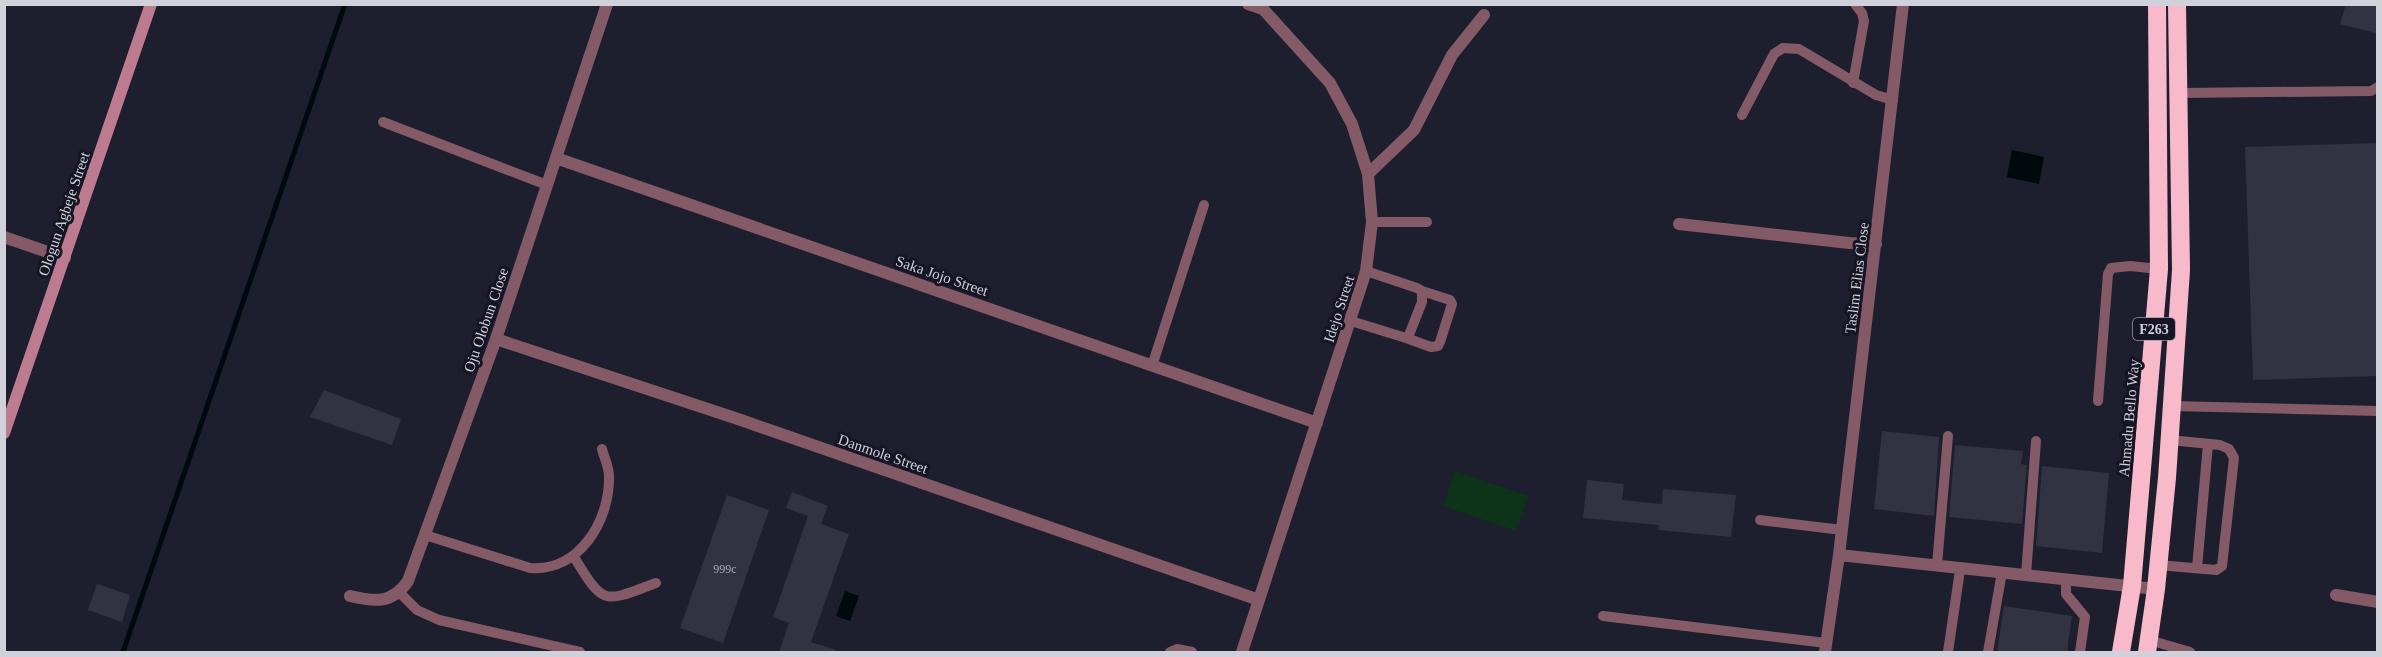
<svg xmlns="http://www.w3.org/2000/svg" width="2382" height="657" font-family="'Times New Roman',serif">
  <rect width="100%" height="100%" fill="#1e1f2e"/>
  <!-- green -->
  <path fill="#0d3318" d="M1455,471L1528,496L1516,531L1443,506Z"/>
  <!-- water -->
  <path fill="#00090c" d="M2012,150L2044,157L2039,184L2007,177Z
    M845,591L859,596L850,621L836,616Z"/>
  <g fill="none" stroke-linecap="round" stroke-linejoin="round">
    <!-- stream -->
    <path stroke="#00090c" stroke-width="5" d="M123,652L345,4"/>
  </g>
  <!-- building -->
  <path fill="#313242" d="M2346,4H2378L2376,33L2340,24Z
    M2378,143V376L2253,380L2245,147Z
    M324,390L401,419L392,445L310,417Z
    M1882,431L1939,437L1934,516L1874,509Z
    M1955,445L2023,451L2021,464L2027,465L2022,524L1949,517Z
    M2042,466L2109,473L2102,553L2036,546Z
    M1587,480L1624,484L1622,500L1662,504L1663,489L1736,495L1731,537L1658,530L1659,525L1583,518Z
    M792,492L828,506L821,524L849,534L811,642L836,650V652H779L789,623L773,617L808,516L786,508Z
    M727,495L769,510L723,643L680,628Z
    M97,584L130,595L122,622L88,610Z
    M2004,606L2072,616L2067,652H1997Z"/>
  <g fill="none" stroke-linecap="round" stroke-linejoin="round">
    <!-- lane -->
    <path stroke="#835a66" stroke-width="10" d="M1853,83L1864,21L1862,13L1855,4
      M2180,93L2371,91L2378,87
      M1742,115L1774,54L1783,48L1799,49L1876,95L1893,100
      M383,122L547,185
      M1372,222H1427
      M1351,321L1406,338L1409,335L1422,302V291L1417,288L1366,271
      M1406,338L1431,347L1438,346L1440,342L1452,304L1450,300L1422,291
      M1152,366L1204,205
      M2098,401L2108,274L2111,268L2130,266L2159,269
      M2172,406L2378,411
      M1760,520L1842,530
      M425,535L530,568C579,572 610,521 609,476C609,467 604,457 602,449
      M574,557C604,606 603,603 656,583
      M1937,565L1948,436
      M2158,565L2216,570L2222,566L2234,458L2229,449L2220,445L2170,440
      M2197,568L2208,444
      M2026,575L2036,441
      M2066,579V594L2085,617L2080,652
      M400,593L417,610L439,620L580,652
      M1603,616L1826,643
      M2149,640L2190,652
      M1170,652L1177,649L1192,652
      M1948,652L1960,570
      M1988,652L2002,572"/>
    <!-- street -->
    <path stroke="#835a66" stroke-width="12" d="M556,158L1317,423
      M1368,174L1414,130L1452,55L1484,15
      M1679,224L1849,243L1876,244
      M4,237L65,258
      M496,339L738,419L1259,600
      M1839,555L2156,589
      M2336,595L2378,602
      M350,596C375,602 392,604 408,581L496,339L607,4
      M1242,652L1366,271L1372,222L1368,174L1352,124L1330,83L1263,9L1248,4
      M1825,652L1839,555L1903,4"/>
    <!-- secondary -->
    <path stroke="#bc7b8e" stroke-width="12" d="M4,433L151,4"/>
    <!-- highway -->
    <path stroke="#f8b9cb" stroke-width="18" d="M2121,652L2132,586L2159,269L2157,4
      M2147,652L2156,589L2167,478L2181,270L2177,4"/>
  </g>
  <g text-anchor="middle" stroke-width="6" stroke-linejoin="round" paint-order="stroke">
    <!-- number labels -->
    <g font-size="12" fill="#a8a9b5">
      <text x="725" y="573">999c</text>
    </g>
    <!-- shield labels -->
    <rect fill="#151524" stroke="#9899a4" stroke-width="1.5" x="2133" y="318" width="42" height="22" rx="4.5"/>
    <g font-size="14" font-weight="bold" fill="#d0d1db">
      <text x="2154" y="334">F263</text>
    </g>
    <!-- street labels -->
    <g font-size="15" fill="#d0d1db" stroke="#151524">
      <text transform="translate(64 214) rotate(-71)" y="5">Ologun Agbeje Street</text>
      <text transform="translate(942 276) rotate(19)" y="5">Saka Jojo Street</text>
      <text transform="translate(1857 278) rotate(-83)" y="5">Taslim Elias Close</text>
      <text transform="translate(1339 309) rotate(-72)" y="5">Idejo Street</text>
      <text transform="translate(486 320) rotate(-71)" y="5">Oju Olobun Close</text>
      <text transform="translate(2129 418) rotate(-85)" y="5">Ahmadu Bello Way</text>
      <text transform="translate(883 454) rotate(19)" y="5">Danmole Street</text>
    </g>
  </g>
  <!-- border -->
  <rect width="2382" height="657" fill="none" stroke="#d0d1db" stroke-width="12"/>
</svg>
